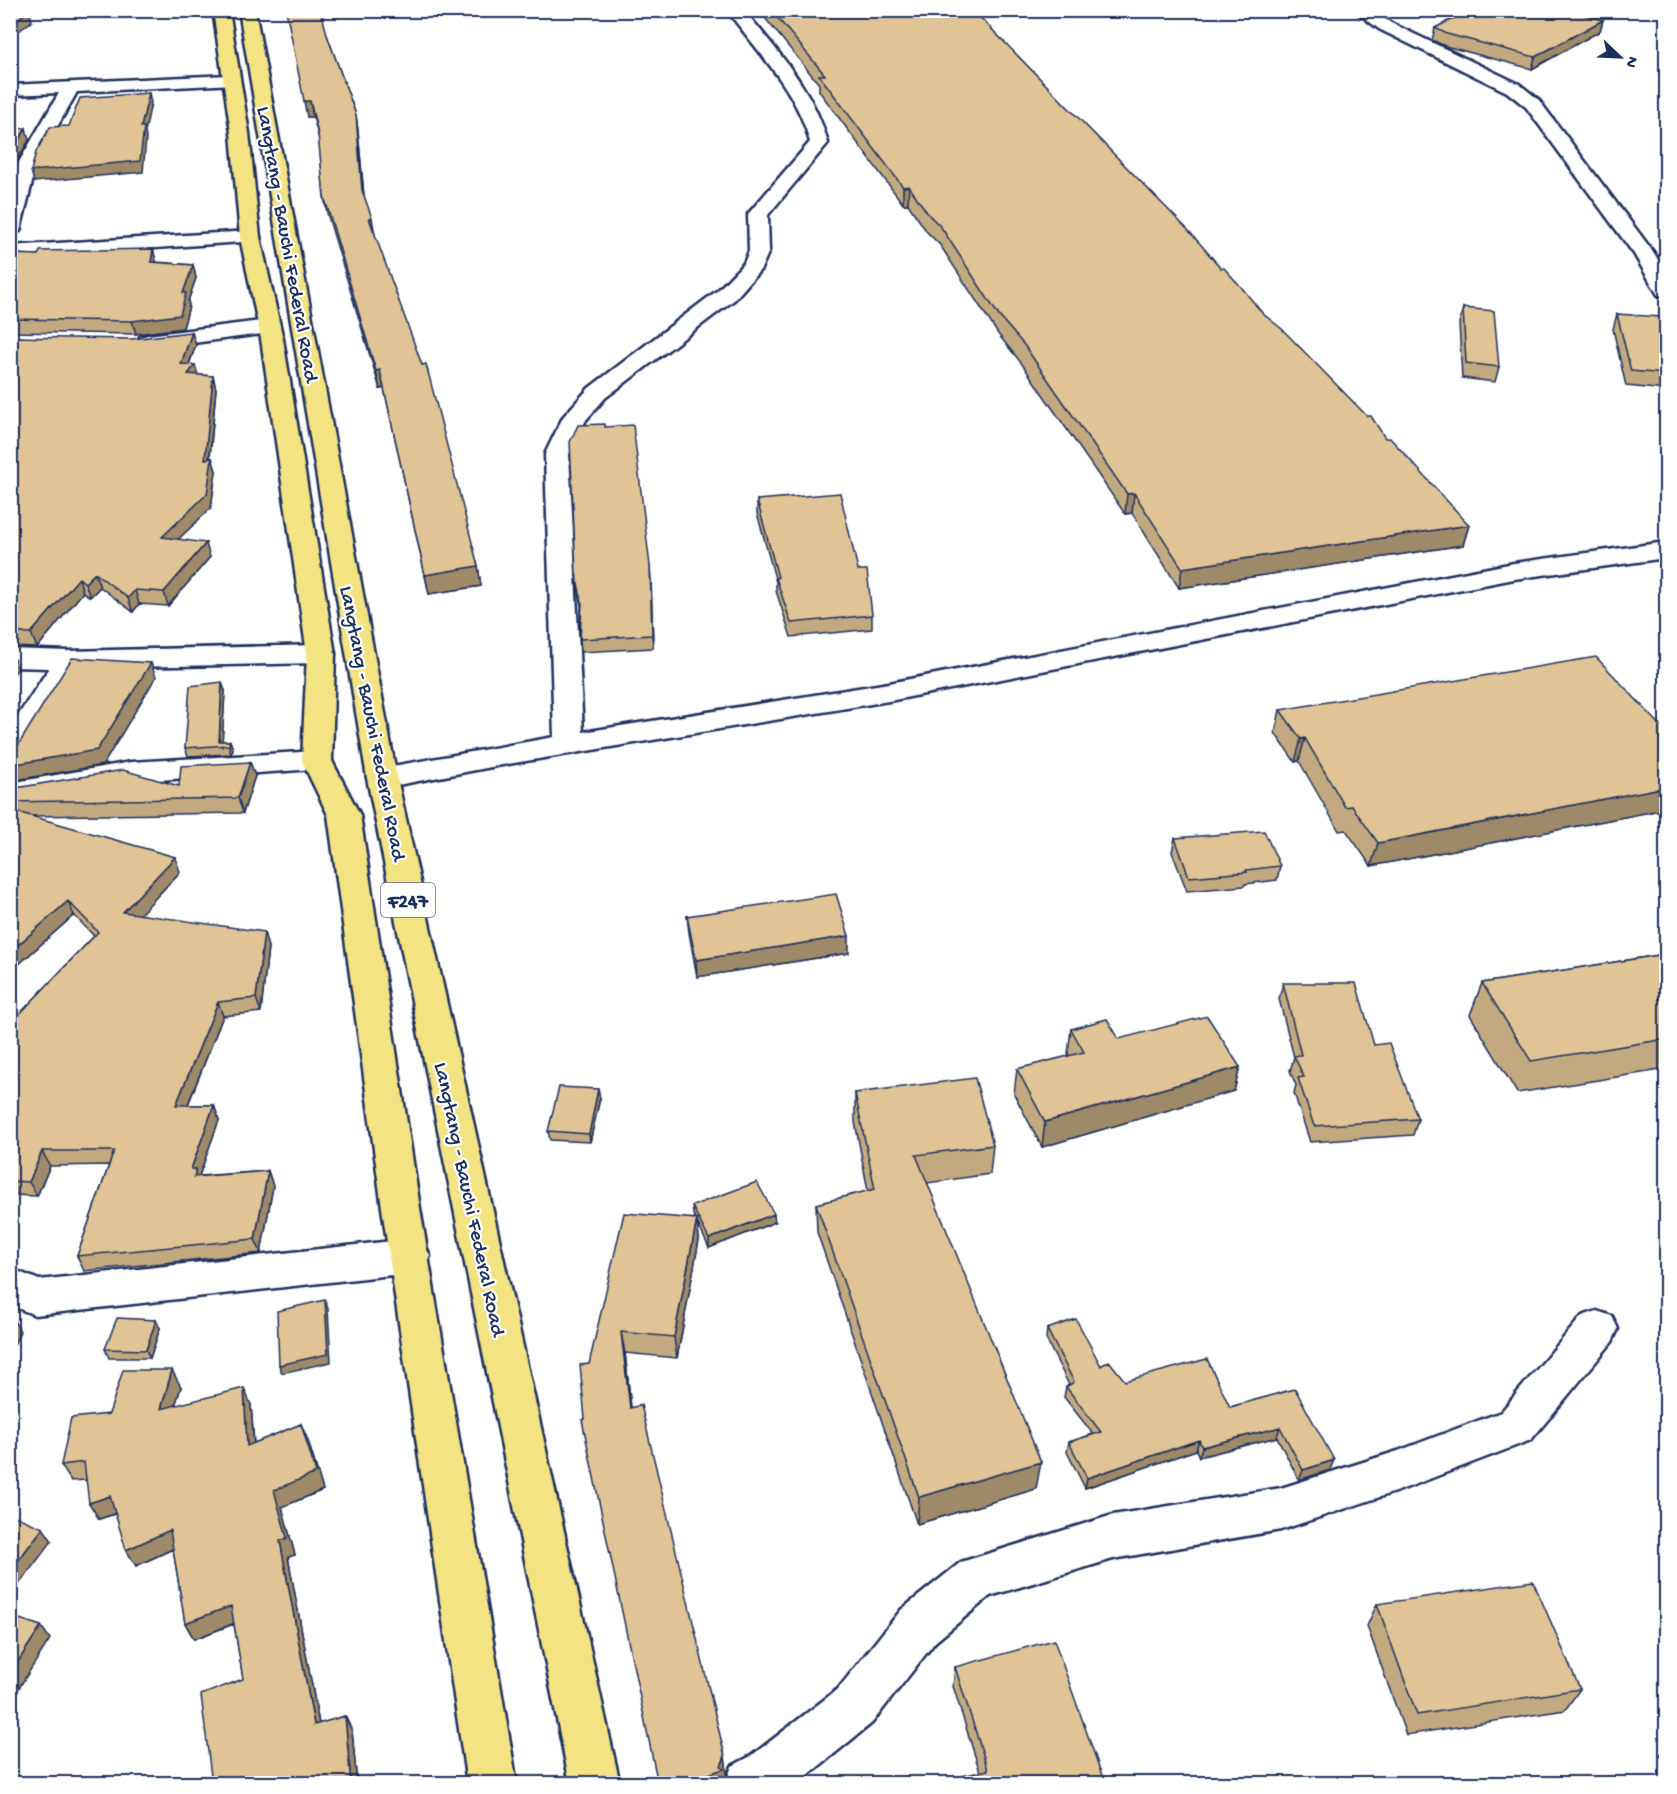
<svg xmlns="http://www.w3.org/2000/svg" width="1677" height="1794" font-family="'Gochi Hand',sans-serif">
  <rect width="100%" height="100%" fill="#fff"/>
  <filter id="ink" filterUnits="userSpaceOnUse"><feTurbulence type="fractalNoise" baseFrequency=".0167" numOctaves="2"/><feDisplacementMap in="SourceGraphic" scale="12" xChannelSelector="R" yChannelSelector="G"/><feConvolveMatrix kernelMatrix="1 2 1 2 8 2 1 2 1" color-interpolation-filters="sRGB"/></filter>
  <g filter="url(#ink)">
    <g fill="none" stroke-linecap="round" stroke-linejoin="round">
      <!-- street casing -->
      <g stroke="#1b2f5e" stroke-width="5">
        <path id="street" d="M727,10H744C778,52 814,90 828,143L768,215L769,251L761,269L734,300L605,398L586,420L569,454L583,732L889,683L1514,563L1666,542V558L1514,579L889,701L502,765L382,788L371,785L367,778L371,771L382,768L554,737L545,454L563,417L589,388L718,290L744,263L749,251L748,214L810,142C796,89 759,54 727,10Z
          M1354,10H1373L1391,23L1519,84L1538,99L1654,253L1666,273V296L1658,295L1634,254L1526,107L1507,92L1379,29Z
          M229,75L238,80L235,84L77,92L37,162L20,231L10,237V192L19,162L59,93L10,95V85Z
          M250,231L257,233L260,237L257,241L10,258V246Z
          M269,320L277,322L280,327L277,332L148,349L140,347L137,342L140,337L148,335Z
          M321,645L331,648L335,654L331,660L321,663L77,668L21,760L10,762V728L49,668L10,667V649L68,651Z
          M317,751L328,754L332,761L328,768L131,782L10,803V783L131,762Z
          M410,1239L424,1244L430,1256L424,1268L410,1273L35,1315L10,1305V1268L39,1280Z
          M1597,1311L1612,1316L1618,1329L1612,1342L1531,1440L1398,1491L1281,1530L1113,1559L990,1596L935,1642L872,1723L797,1784H725L732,1766L751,1756L838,1689L901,1610L961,1562L1113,1515L1281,1488L1398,1451L1501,1412L1582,1316Z"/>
      </g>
      <!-- primary casing -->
      <g stroke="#1b2f5e" stroke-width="5">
        <path id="primary" d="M213,10H229L249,133L260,237L283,339L335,654L332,761L360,815L420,1208L517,1784H467L382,1208L328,815L302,761L307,654L261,339L240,237L231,133Z
          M239,10H255L397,778L620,1784H570L367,778Z"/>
      </g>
      <!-- street -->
      <use href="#street" fill="#fff" fill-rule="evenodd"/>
      <!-- primary -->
      <use href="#primary" fill="#f4e382" fill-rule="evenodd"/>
    </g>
    <!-- wall -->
    <path fill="#c2a980" stroke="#1b2f5e" stroke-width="1.5" d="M765,10H973L1221,268L1263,314L1469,525L1463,545L1179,588L1132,513L1125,514L1022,364L998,334L940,245L927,232L908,204H903L819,91V84L765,18Z
      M1470,10H1601L1591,17L1603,20L1600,31L1532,69L1445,46L1432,40L1435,28Z
      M327,35L356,115L358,131L364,196L374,233L478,566L481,586L429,594L384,388L380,389L327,213L324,196L319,139L313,117H307Z
      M153,249L156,262L193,265L196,278L188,301L189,306L183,328L136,334L10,332V254L38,255Z
      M1463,308L1499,367L1495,382L1462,378L1459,323Z
      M1617,314L1666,337V390L1626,386L1613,329Z
      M10,337L196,345L189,365L198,375L213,376L216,389L210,458H212L216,471L211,508L178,539L210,557L168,606L139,604L133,612L100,587L90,597L83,592L37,648L10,647Z
      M757,500L858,570L872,615V629L791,637L776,591V582L757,513Z
      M576,574L651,579L653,648L581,652L580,639L581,606Z
      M1666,620V637L1662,631Z
      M225,691L222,741H230L233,749L231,754L188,756L185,748Z
      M1280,710L1666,731V809L1371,866L1346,830L1339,831L1299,761L1295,762L1275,733Z
      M250,762L255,776L243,813L31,816L180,872L140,914L268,947L261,1012L223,1016L188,1105H214L219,1120L199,1176L268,1171L273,1186L261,1253L84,1271L77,1256L109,1165L50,1166L37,1196L10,1195V1024L94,936L74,915L10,972V789L179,786Z
      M1175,838L1280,866L1277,880L1245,884L1244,886L1187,891L1172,852Z
      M687,916L849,953L697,977L689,933Z
      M1666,954V1069L1517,1093L1470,1015L1482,983Z
      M1283,983L1374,1045L1418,1119L1413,1135L1310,1142L1294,1093L1296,1085L1290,1071L1294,1057L1279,999Z
      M1071,1029L1240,1067L1234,1091L1042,1147L1014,1094L1017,1069L1069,1056L1068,1054Z
      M855,1093L993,1145L990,1174L927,1183L1036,1489L917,1524L817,1232L816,1204L868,1191L855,1122Z
      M600,1098L590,1142L550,1140L548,1131Z
      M692,1206L775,1222L709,1248L698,1224L699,1240L677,1358L625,1353L631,1407L725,1756L727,1774L725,1778L585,1419L589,1364L695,1219L693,1214Z
      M160,1328L150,1358H109L105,1349Z
      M1047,1329L1125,1381L1230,1407L1295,1389L1330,1470L1299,1480L1277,1437L1199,1457L1196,1450L1085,1488L1067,1452L1069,1442L1093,1434L1064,1397L1066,1387L1069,1385L1046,1339Z
      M181,1387L175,1405H251L254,1443L301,1424L308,1441L323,1490L282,1507L295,1555L288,1557L319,1724L345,1716L352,1731L357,1784H212L243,1679L234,1624L194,1639L185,1623L173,1549L136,1566L115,1514L99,1519L86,1480L71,1481L61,1465L109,1414Z
      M1377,1604L1580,1689L1565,1710L1406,1735L1367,1626Z
      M955,1667L1105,1784L980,1772L953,1686Z
      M1666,1747V1766L1660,1755Z"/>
    <!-- shaded-wall -->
    <path fill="#9e8968" stroke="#1b2f5e" stroke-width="1.5" d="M29,10L32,21L10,38V25Z
      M1585,10H1601L1577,25L1580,14Z
      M1603,20L1600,31L1532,69L1535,57Z
      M149,93L151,103L145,132L146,138L143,172L34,182L31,171L141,127Z
      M304,101H310L313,117H307Z
      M10,104L13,112L10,127Z
      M356,115L358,131L365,207L362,190Z
      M26,128L29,140L17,161L10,183V158L13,150Z
      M909,186L908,204H903V187Z
      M369,218H372L375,235Z
      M153,249L156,261L154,274L151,262Z
      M193,265L196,278L188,301L189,306L183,328L136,334L132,321L183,293Z
      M192,332L196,345L184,377L181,364Z
      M195,365L199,378L188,374Z
      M380,370L384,388L380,389L376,371Z
      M213,376L216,389L208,472L205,459Z
      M212,458L216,471L211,508L166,551L162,537Z
      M1134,493L1132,513L1125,514L1127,494Z
      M1469,525L1463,545L1179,588L1182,568Z
      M206,543L210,557L168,606L164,592Z
      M478,566L481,586L429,594L425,575Z
      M650,566L651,579L653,648L652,635Z
      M95,573L100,587L90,597L85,583Z
      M79,578L83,592L37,648L31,633Z
      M135,590L139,604L133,612L128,598Z
      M13,655L18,669L10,678V658Z
      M151,663L156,677L103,765L10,781V765Z
      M222,682L225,691L222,746L219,741Z
      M1305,738L1299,761L1295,762L1301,739Z
      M230,741L233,749L231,754L229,745Z
      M250,762L255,776L243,813L238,798Z
      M1666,787V809L1371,866L1378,843Z
      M175,857L180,872L129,926L123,912Z
      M68,901L74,915L10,972V952Z
      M264,932L268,947L261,1012L256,998Z
      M849,936V953L697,977L696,960Z
      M218,1002L223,1016L182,1119L176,1105Z
      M1240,1067L1234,1091L1042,1147L1045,1122Z
      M598,1089L600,1098L590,1142L589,1134Z
      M214,1105L219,1120L199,1176L200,1191L191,1169Z
      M42,1151L50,1166L37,1196L29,1182Z
      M268,1171L273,1186L261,1253L255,1239Z
      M774,1214L775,1222L709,1248V1239Z
      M697,1219L699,1240L677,1358L674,1337Z
      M325,1300L328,1309L331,1362L282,1373L279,1365Z
      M11,1315L20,1331L10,1355V1316Z
      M156,1320L160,1328L150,1358L146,1350Z
      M621,1332L625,1353L633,1428L630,1408Z
      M172,1370L181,1387L169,1426L161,1409Z
      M244,1388L251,1405L255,1463L247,1446Z
      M301,1424L308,1441L323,1490L282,1507L295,1555L288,1557L322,1740L314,1725L280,1541L274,1490Z
      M1280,1427L1277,1437L1199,1457L1202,1447Z
      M1199,1440L1196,1450L1085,1488L1087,1478Z
      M1334,1460L1330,1470L1299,1480L1303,1470Z
      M1041,1462L1036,1489L917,1524L919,1497Z
      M110,1496L120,1512L99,1519L89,1503Z
      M43,1528L52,1541L10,1596V1571Z
      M170,1530L179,1546L136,1566L126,1550Z
      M231,1606L240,1621L194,1639L185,1623Z
      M41,1626L50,1639L10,1702V1674Z
      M345,1716L352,1731L357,1784H351Z
      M725,1756L727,1774L725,1778V1784H675L721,1766Z"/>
    <!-- building -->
    <path fill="#e1c495" stroke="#1b2f5e" stroke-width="1.5" d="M29,10L10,25V11Z
      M286,10H321L327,35L356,115L362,190L372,218H369L422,365L426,364L478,566L425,575L380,370L376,371L324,196L318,134L310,101H304Z
      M771,10H973L1189,231L1221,268H1224L1242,288L1263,314L1282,329L1367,416H1371L1385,438H1390L1469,525L1182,568L1134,493L1127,494L1024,345L999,316L941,227L928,214L909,186L903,187L819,75H825Z
      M1470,10H1585L1580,14L1603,20L1535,57L1447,34L1435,28Z
      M149,93L141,127H144L140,161L31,171L36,152L50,127L69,126L80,98Z
      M26,128L13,150L10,158V129Z
      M153,249L151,262L193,265L183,293H186L180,315L132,321L10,319V254L38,255L40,251Z
      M1463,308L1494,311L1499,367L1466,363Z
      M1617,314L1661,317L1666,337V374L1631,371Z
      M192,332L181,364L195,365L188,374L213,376L205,459L212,458L207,494L162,537L206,543L164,592L135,590L128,598L95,573L85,583L79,578L31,633H10V337L132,339Z
      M605,424V427L633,425L650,566L652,635L580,639L582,602L576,574L570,442L578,425Z
      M840,493L858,570H867L872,615L791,623L776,578L778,577L757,500Z
      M1596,657L1666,731V787L1378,843L1352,806L1345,807L1305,738L1301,739L1280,710Z
      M72,658L151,663L97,750L10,765V748L17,747Z
      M222,682L219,741H230L229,745L185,748L190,686Z
      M250,762L238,798L10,802V789L123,770L179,786L181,766Z
      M10,810L175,857L123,912L264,932L256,998L218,1002L176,1105H214L191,1169H196L194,1177L268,1171L255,1239L77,1256L114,1151H42L29,1182L10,1181V1024L98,932L68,901L10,952Z
      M1264,831L1280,866L1246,870L1247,872L1189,877L1175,838Z
      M836,894L849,936L696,960L687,916Z
      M1666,954V1039L1531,1061L1482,983Z
      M1283,983H1356L1374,1045L1389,1043L1418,1119L1314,1126L1298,1078L1304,1077L1294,1056L1301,1055Z
      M1207,1016L1240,1067L1045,1122L1017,1069L1084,1052L1071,1029L1107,1019L1119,1039Z
      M975,1078L993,1145L916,1155L1041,1462L919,1497L816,1204L875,1189L855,1093Z
      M559,1087L598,1089L589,1134L548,1131Z
      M757,1182L774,1214L709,1239L692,1206Z
      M624,1213L697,1219L674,1337L621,1332L630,1408L641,1405L725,1756L721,1766L724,1769L675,1784H658L582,1420L585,1419L580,1365L589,1364Z
      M325,1300L328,1354L279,1365L277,1311Z
      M117,1318L156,1320L146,1350L105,1349Z
      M1076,1319L1101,1366L1109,1361L1125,1381L1207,1359L1230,1407L1295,1389L1334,1460L1303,1470L1280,1427L1202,1447L1199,1440L1087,1478L1069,1442L1101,1432L1066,1387L1074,1382L1047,1329Z
      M123,1370H172L161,1409L244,1388L247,1446L301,1424L316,1473L274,1490L287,1538L280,1541L314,1725L345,1716L351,1784H212L201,1695L243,1679L231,1606L185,1623L170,1530L126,1550L110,1496L89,1503L84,1462L61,1465L71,1418L109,1414Z
      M10,1514L43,1528L10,1571Z
      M1533,1581L1580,1689L1417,1715L1377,1604Z
      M10,1616L41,1626L10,1674Z
      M1054,1640L1105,1784H928L988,1770L955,1667Z"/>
  </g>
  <g text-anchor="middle" stroke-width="4.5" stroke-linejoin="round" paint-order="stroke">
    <!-- shield labels -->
    <rect fill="#fff" stroke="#5f6d8e" stroke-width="1.5" x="381" y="883" width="54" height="34" rx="4.5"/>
    <g font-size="20" font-weight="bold" fill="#1b2f5e">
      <text x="408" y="907">F247</text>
    </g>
    <!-- street labels -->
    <g font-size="21" fill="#1b2f5e" stroke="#fff">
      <text transform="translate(289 244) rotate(80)" y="7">Langtang - Bauchi Federal Road</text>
      <text transform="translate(374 723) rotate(79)" y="7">Langtang - Bauchi Federal Road</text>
      <text transform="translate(471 1199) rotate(78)" y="7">Langtang - Bauchi Federal Road</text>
    </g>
  </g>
  <!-- margin -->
  <rect width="1677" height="1794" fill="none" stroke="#fff" stroke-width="36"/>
  <rect x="18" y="18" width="1641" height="1758" fill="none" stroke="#1b2f5e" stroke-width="2" filter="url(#ink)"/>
  <!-- north arrow -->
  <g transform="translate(1620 57) rotate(113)" stroke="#ffffff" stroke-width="4.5" paint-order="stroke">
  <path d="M0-4.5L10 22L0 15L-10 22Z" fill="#1b2f5e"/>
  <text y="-9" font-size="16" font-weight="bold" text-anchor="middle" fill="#1b2f5e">N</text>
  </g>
</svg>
